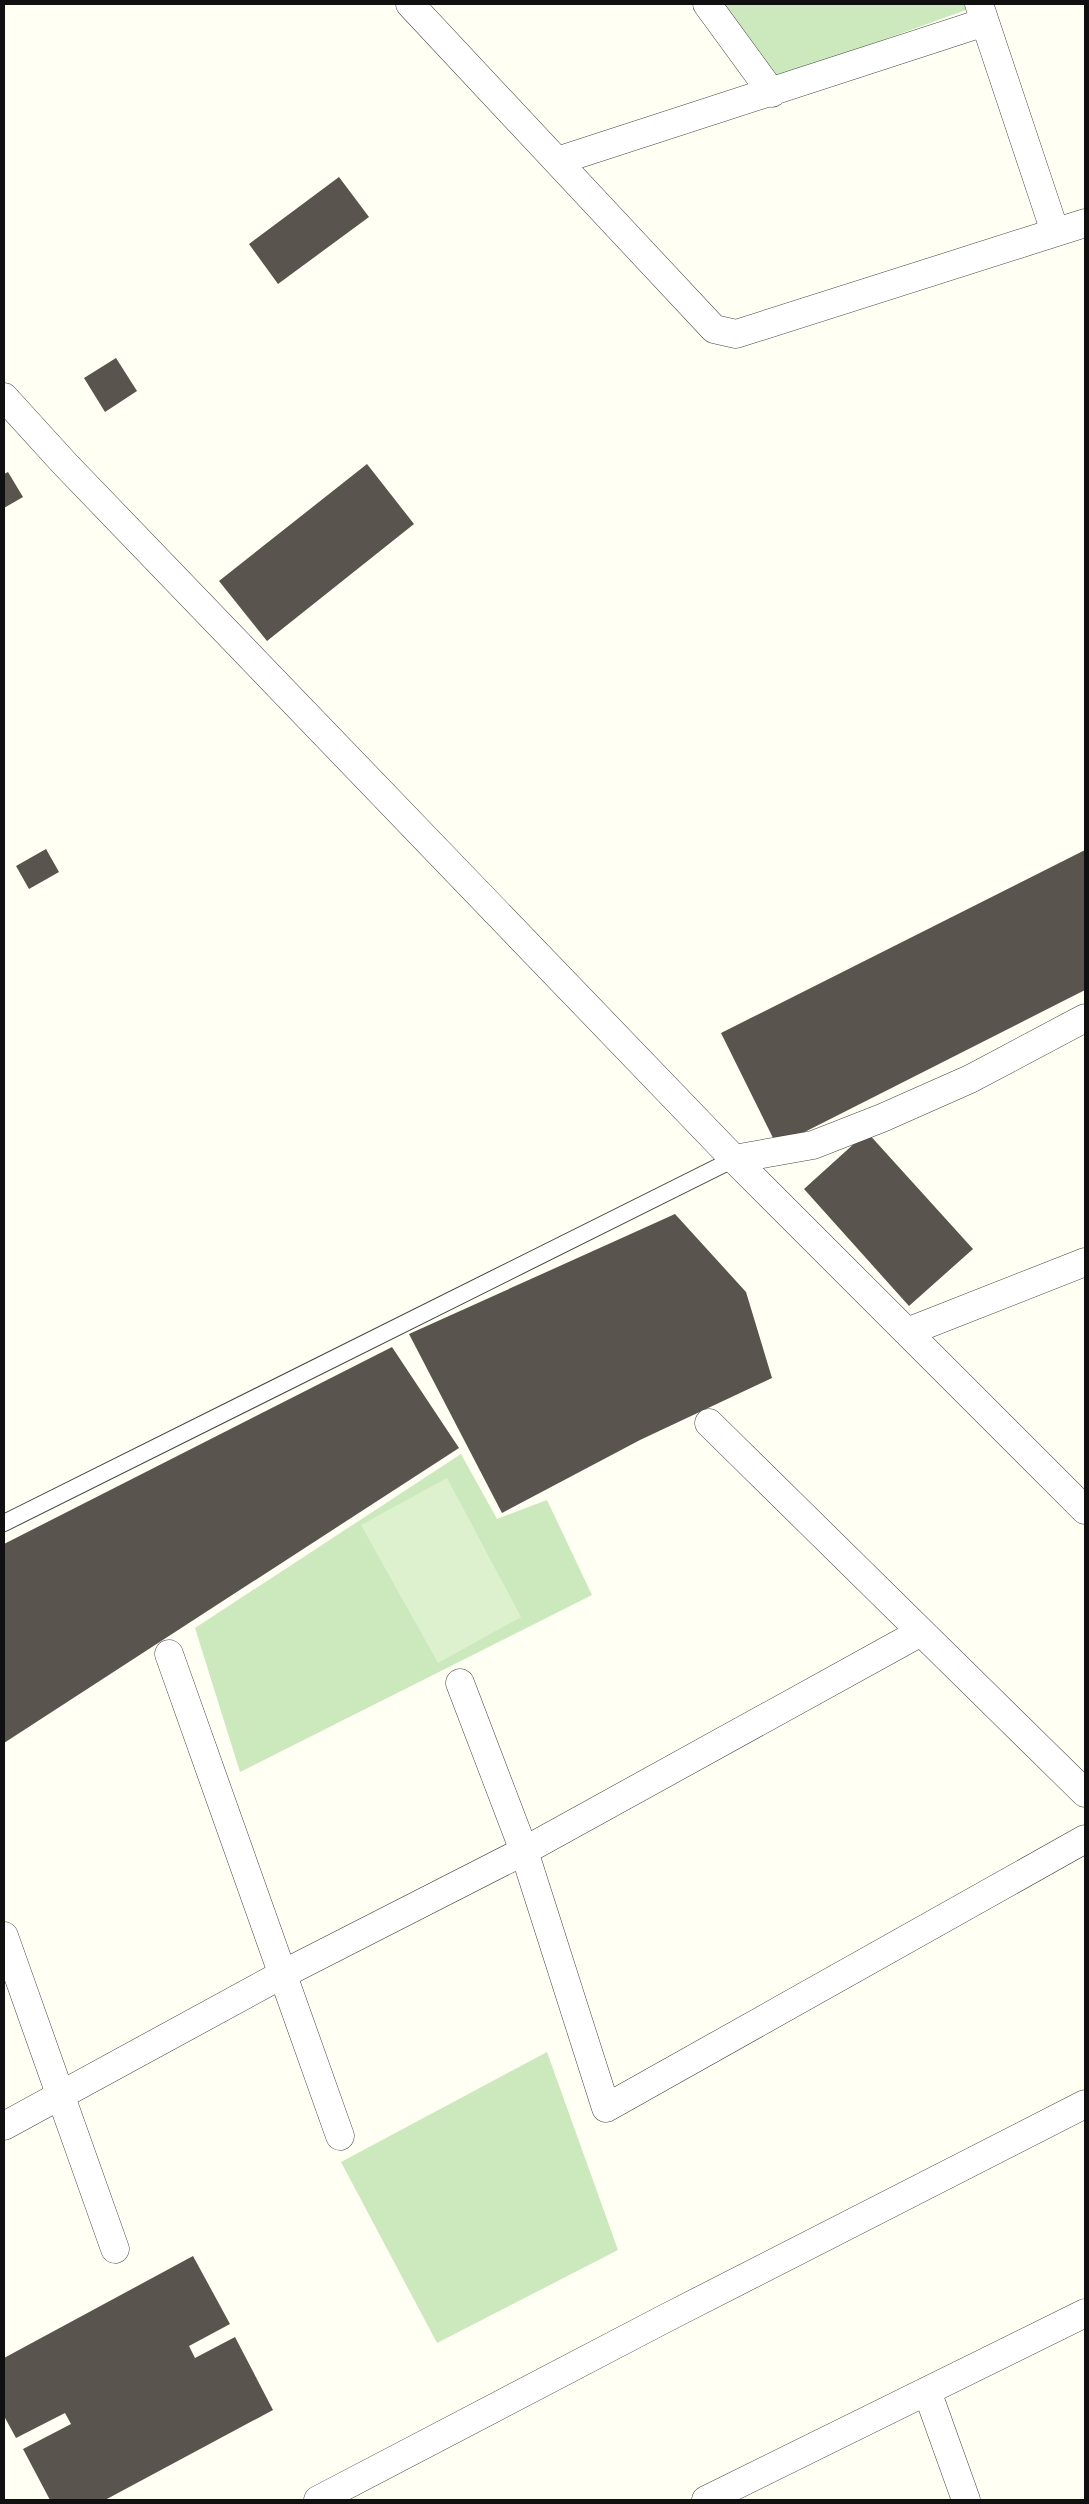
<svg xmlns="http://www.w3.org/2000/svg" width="1089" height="2504" font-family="Georgia,serif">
  <rect width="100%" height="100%" fill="#fffff4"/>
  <!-- green -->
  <path fill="#cbe9bd" d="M719,4H964L966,10L777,78Z
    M461,1454L497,1519L547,1500L592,1595L240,1772L195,1628Z
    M547,2052L618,2250L437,2343L341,2162Z"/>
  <!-- pitch -->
  <path fill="#def1cf" d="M447,1478L521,1617L438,1663L361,1525Z"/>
  <!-- building -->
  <path fill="#59544d" d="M339,177L369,217L278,284L249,244Z
    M116,358L137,391L105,412L84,378Z
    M367,464L414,524L267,641L219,581Z
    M8,472L23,497L4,508V474Z
    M46,849L59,872L29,889L16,866Z
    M1085,850V990L777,1146L721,1033Z
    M867,1132L973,1249L909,1306L804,1189Z
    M675,1214L746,1292L772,1378L640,1440L502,1513L409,1334Z
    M392,1347L459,1448L4,1743V1544Z
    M193,2256L230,2324L189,2346L195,2358L235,2337L273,2410L105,2500H50L23,2449L71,2424L65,2413L16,2438L4,2416V2358Z"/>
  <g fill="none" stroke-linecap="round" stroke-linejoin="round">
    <!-- service casing -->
    <g stroke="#434343" stroke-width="18">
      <path id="service" d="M4,1523L734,1159"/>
    </g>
    <!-- minor casing -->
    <g stroke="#434343" stroke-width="29">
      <path id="minor" d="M410,4L714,329L736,334L1085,223
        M707,4L772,93
        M979,4L1055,232
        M557,161L985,22
        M4,397L65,464L734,1159L1085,1510
        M734,1159L813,1145L882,1118L970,1079L1085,1018
        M907,1332L1085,1262
        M709,1423L1085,1793
        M169,1654L340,2136
        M460,1683L524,1851L606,2108L1085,1839
        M4,1936L115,2249
        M4,2126L283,1974L524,1851L921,1632
        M927,2391L966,2500
        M318,2500L666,2318L1085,2104
        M706,2500L1085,2313"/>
    </g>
    <!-- service -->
    <use href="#service" stroke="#fff" stroke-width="16"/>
    <!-- minor -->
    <use href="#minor" stroke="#fff" stroke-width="28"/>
  </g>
  <!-- border -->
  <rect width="1089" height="2504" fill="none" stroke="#101010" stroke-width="10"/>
</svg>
